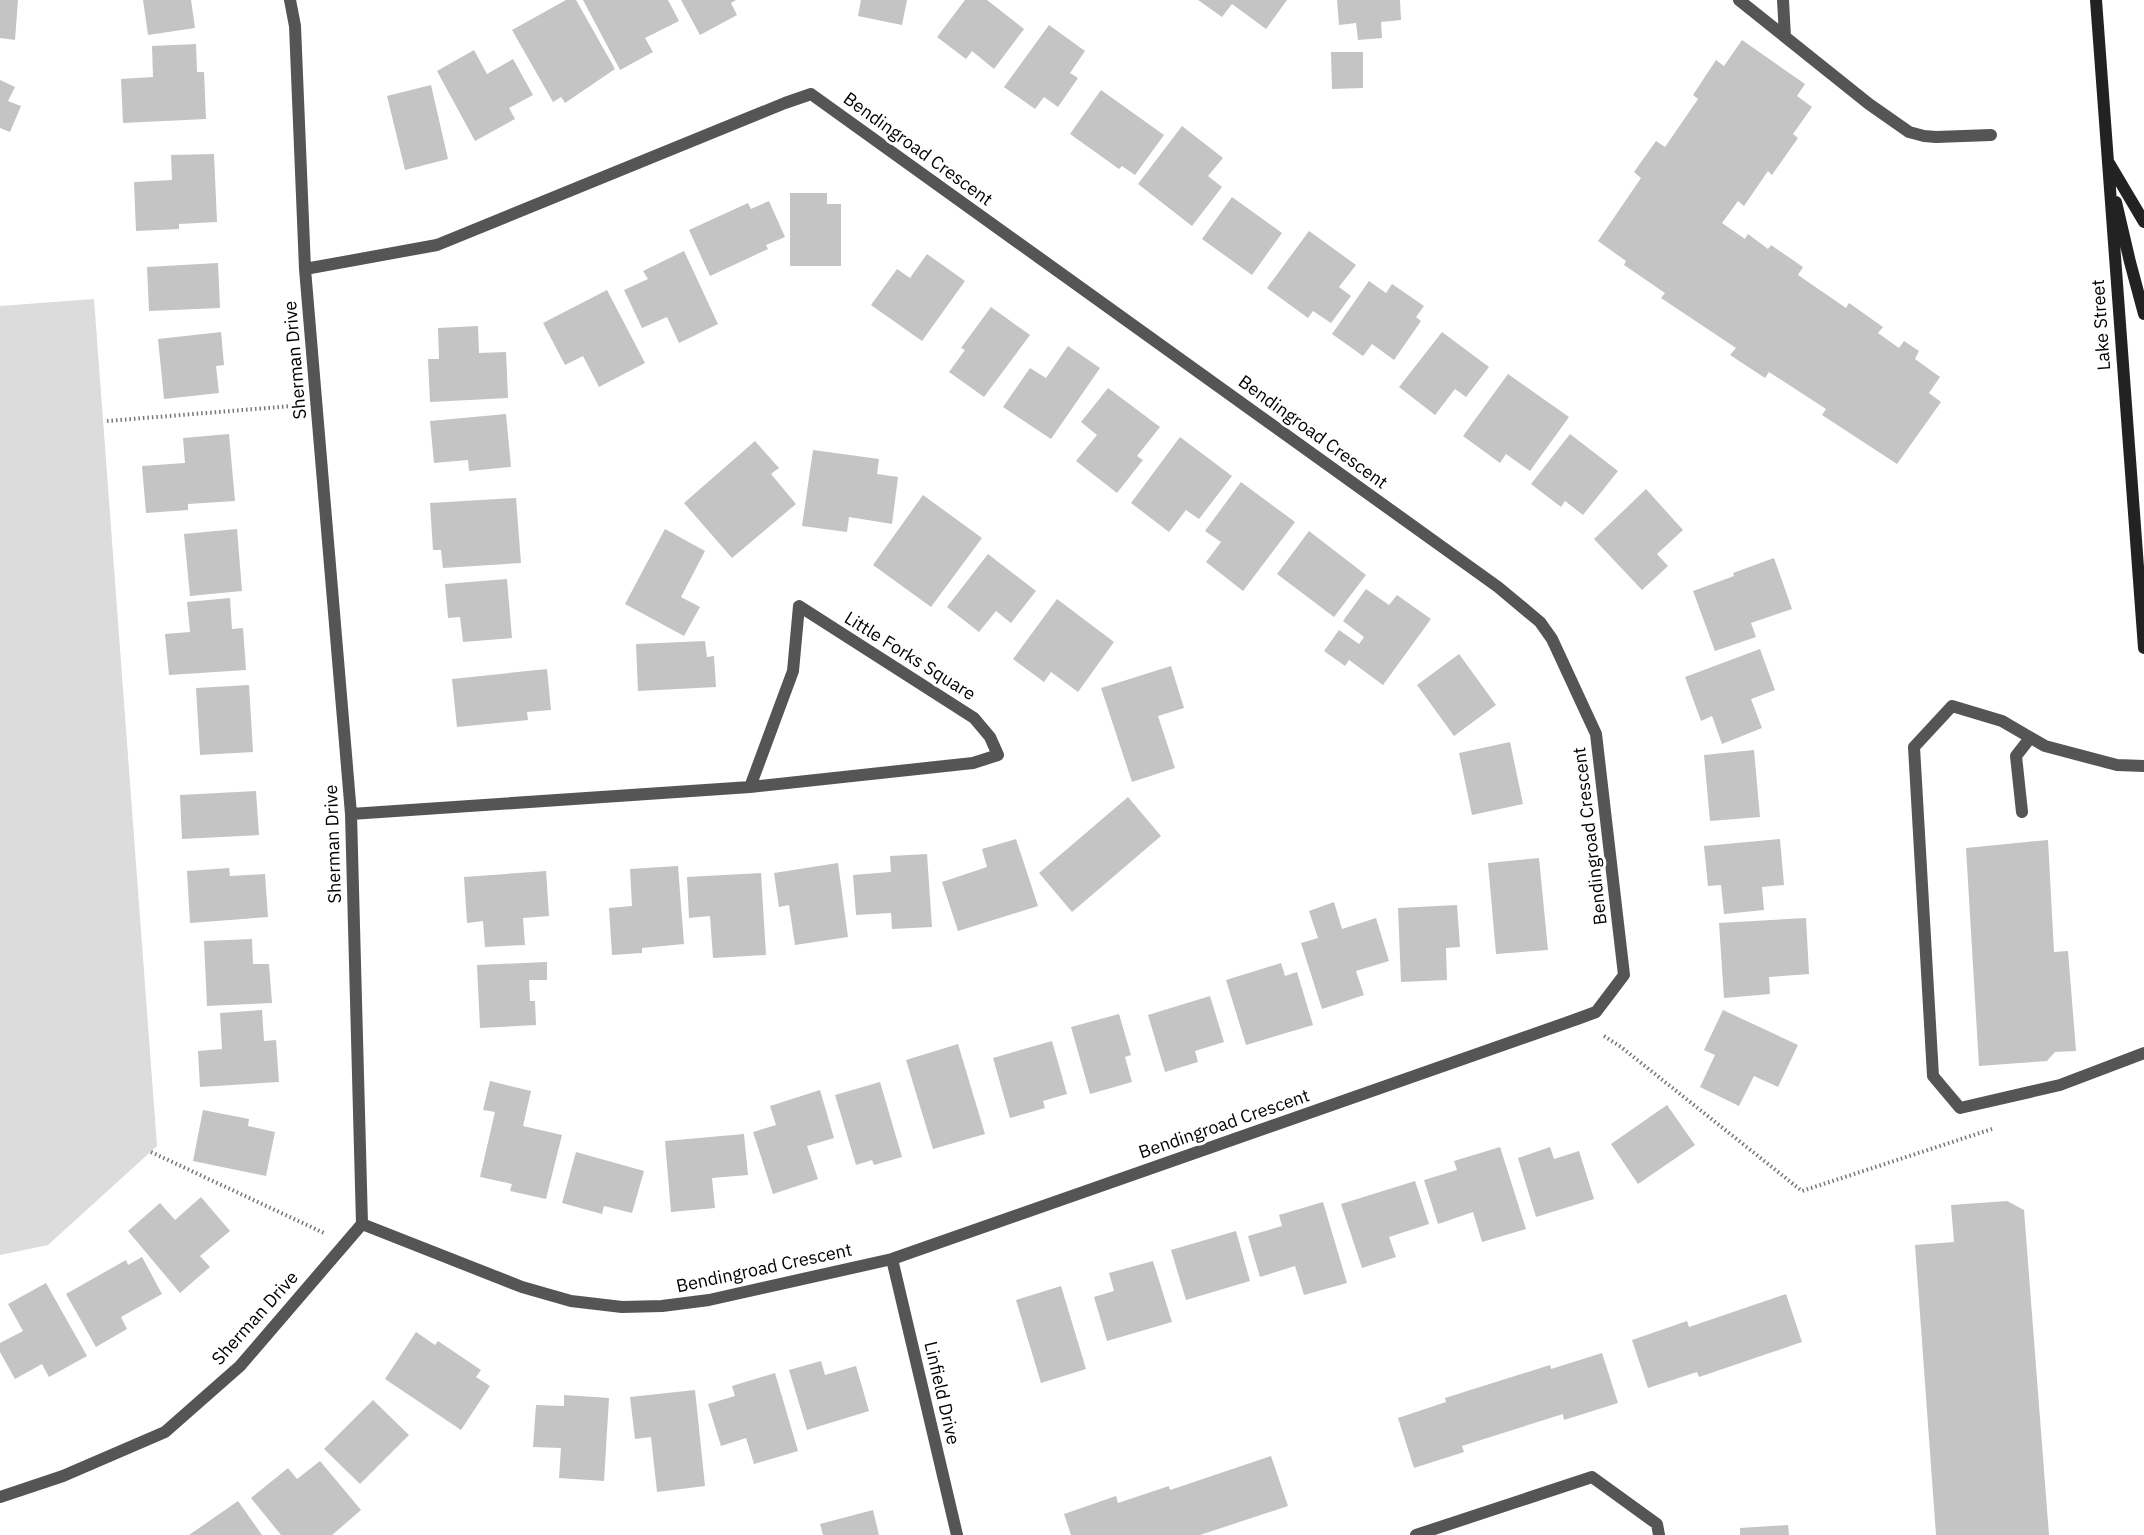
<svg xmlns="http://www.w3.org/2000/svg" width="2144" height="1535" font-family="'IBM Plex Sans',sans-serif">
  <rect width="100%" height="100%" fill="#fff"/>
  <!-- green -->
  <path fill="#dcdcdc" d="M94,299L157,1146L48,1245L0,1255V306Z"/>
  <!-- building -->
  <path fill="#c4c4c4" d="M0,0H18L15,40L0,38Z
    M143,0H191L195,28L148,35Z
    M566,0H576L615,69L565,103L561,97L553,102L512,30Z
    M583,0H668L679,21L645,38L653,52L620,70Z
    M681,0H736L731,3L737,15L700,35Z
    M861,0H907L902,25L858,16Z
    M965,0H987L1024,29L994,69L972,51L966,59L937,37Z
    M1198,0H1287L1266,29L1232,4L1222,17Z
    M1337,0H1400L1401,20L1381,22L1382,38L1358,40L1356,23L1339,25Z
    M1049,25L1085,51L1070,73L1078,78L1058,107L1044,97L1035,109L1004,87Z
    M1742,40L1805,84L1797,96L1812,107L1793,134L1798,138L1772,175L1768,171L1744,206L1738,201L1722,223L1745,239L1748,234L1768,249L1771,245L1803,267L1798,275L1846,308L1849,303L1883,327L1878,333L1899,348L1904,341L1919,351L1915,359L1940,377L1929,393L1941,402L1897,464L1822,415L1826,409L1769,372L1765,378L1730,355L1736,348L1661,298L1665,293L1624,265L1626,261L1598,241L1641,178L1634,172L1656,141L1665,147L1698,99L1693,95L1716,60L1724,66Z
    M196,44L197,72H204L206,119L123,123L121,79L153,77L152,46Z
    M474,50L487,74L513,59L533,95L509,108L515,119L475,141L437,71Z
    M1331,52H1363V88L1332,89Z
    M0,80L15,87L8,101L21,106L10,132L0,128Z
    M431,85L448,159L405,170L387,96Z
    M1101,90L1164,135L1135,175L1122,166L1119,169L1070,134Z
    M1182,126L1223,158L1208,176L1222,187L1192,226L1138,184Z
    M214,154L217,222L179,224V229L136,231L134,182L172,180L171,155Z
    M790,193H827V204H841V266H790Z
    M1232,197L1282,233L1252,275L1202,239Z
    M769,201L785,237L766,245L768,249L710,276L689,230L748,203L751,209Z
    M1309,231L1356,265L1339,287L1351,296L1331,323L1313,311L1308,318L1267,288Z
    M684,251L718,324L679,343L667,317L642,328L624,290L648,279L643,271Z
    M927,254L965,281L922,341L871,305L897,269L910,278Z
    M218,263L220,308L149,311L147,267Z
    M1369,281L1386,293L1392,284L1424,306L1416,317L1421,321L1394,360L1372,344L1363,356L1332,334Z
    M607,290L645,363L599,387L583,356L565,365L543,323Z
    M991,307L1030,335L984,397L949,372L965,350L961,348Z
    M478,326L479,353L506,352L508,398L430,402L428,359H439L438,328Z
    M221,332L224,365L216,366L219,393L164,399L158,339Z
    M1442,332L1489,367L1466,397L1455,389L1435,415L1399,387Z
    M1068,346L1100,368L1051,439L1003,407L1030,368L1046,378Z
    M1508,374L1569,417L1530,471L1506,454L1500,463L1463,436Z
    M1108,388L1160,427L1137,456L1143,460L1117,493L1076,461L1097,435L1081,422Z
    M506,414L511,467L469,471L468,460L434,463L430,421Z
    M229,434L235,501L188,504V510L146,513L142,466L185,463L183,438Z
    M1570,434L1618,471L1583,515L1565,501L1561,507L1531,484Z
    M1180,437L1232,476L1199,519L1186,510L1169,532L1131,503Z
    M755,441L779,468L771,474L796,504L732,558L684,503Z
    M813,450L879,459L877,474L898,477L892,524L849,517L847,532L802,526Z
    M1241,482L1295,522L1243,591L1206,562L1221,542L1205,531Z
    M1646,489L1683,530L1657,554L1668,566L1642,590L1594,539Z
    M923,495L982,538L931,607L873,565Z
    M516,498L521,563L443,568L441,550H433L430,503Z
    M237,529L242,591L190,596L184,534Z
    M665,529L705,551L681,597L700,607L684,636L625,604Z
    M1309,531L1366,575L1334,617L1277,574Z
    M988,554L1036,591L1011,623L996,611L979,632L947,607Z
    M1774,558L1792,609L1751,623L1756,637L1715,651L1693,591L1734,576L1733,573Z
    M507,579L512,638L463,642L460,617L448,618L445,584Z
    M1366,589L1389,605L1397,595L1431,619L1383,685L1349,660L1345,666L1324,651L1339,630L1359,644L1364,637L1343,621Z
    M230,598L232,629L243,628L246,670L169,675L165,634L190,632L187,602Z
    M1057,599L1114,642L1078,692L1051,672L1044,682L1013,659Z
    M705,641L707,657L714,656L716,687L638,691L636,644Z
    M1760,649L1775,690L1751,699L1762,728L1722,744L1712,716L1701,721L1685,677Z
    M1459,654L1496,705L1454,736L1417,685Z
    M1171,666L1184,708L1158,716L1175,768L1132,782L1101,688Z
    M547,669L551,710L527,712L528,720L457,727L452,679Z
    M249,685L253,752L200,755L196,688Z
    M1510,742L1523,804L1472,815L1459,753Z
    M1754,750L1760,817L1710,821L1704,755Z
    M256,791L259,835L182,839L180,795Z
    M1128,797L1161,836L1072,912L1039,873Z
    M1016,839L1038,906L958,931L942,882L987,867L982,849Z
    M1780,839L1784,885L1762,887L1764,910L1724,914L1721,885L1708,886L1704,846Z
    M2048,840L2054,952L2068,951L2076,1051L2055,1052L2047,1061L1979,1066L1966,848Z
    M927,854L932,927L892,929L891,913L856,915L853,875L891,872L890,856Z
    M1539,858L1548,950L1496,954L1488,863Z
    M838,863L848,937L795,945L789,905L779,907L774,873Z
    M678,866L684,944L642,948V953L612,955L609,908L632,906L630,869Z
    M229,868L230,876L265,874L268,917L190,923L187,871Z
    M546,871L549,916L523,918L525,945L485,947L483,921L467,923L464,877Z
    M761,873L766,955L713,958L710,916L689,918L687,877Z
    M1334,902L1342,929L1376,918L1389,961L1356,971L1364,995L1322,1009L1301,943L1318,938L1309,911Z
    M1457,905L1460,947L1446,948L1447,980L1401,982L1398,908Z
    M1806,918L1809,974L1769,977L1770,994L1724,998L1719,923Z
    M252,939L253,964H269L272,1003L207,1006L204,941Z
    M547,962V980H529L530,1001H535L536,1025L480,1028L477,965Z
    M1281,963L1285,976L1297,972L1313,1025L1246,1045L1226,980Z
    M1210,996L1224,1042L1195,1051L1198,1062L1165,1072L1148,1015Z
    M262,1010L264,1041L276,1040L279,1082L200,1087L198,1051L222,1049L220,1013Z
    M1723,1010L1798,1045L1778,1087L1754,1076L1739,1106L1700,1087L1715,1055L1704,1050Z
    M1119,1014L1131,1055L1125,1057L1132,1082L1090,1094L1071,1027Z
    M1052,1041L1067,1094L1043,1101L1045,1108L1010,1118L993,1058Z
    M958,1044L985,1134L933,1149L906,1060Z
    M490,1081L531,1091L523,1126L562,1135L546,1199L510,1191L512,1184L480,1177L495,1112L483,1110Z
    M880,1082L902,1157L874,1165L872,1160L856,1165L835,1095Z
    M820,1090L834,1138L807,1146L818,1179L773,1194L753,1132L776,1125L770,1106Z
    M1667,1105L1695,1145L1638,1184L1611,1144Z
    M203,1110L249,1119L248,1126L275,1132L266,1176L193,1161Z
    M744,1134L748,1175L712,1178L715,1208L671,1212L665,1141Z
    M1500,1147L1526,1229L1482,1242L1473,1212L1438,1224L1424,1180L1457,1170L1454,1161Z
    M1550,1147L1554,1159L1579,1151L1594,1199L1536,1217L1518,1158Z
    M576,1152L644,1171L632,1213L604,1206L602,1214L562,1203Z
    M1415,1181L1429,1224L1389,1237L1396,1257L1362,1268L1341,1204Z
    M201,1197L230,1231L200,1256L210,1267L180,1293L128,1231L160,1203L175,1220Z
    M2007,1201L2024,1210L2049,1535H1936L1915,1245L1954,1242L1951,1205Z
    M1323,1202L1347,1283L1304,1295L1295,1266L1260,1277L1248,1236L1282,1226L1279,1215Z
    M1236,1231L1250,1281L1186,1300L1171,1250Z
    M142,1257L162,1294L121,1317L127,1329L96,1347L66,1294L126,1260L128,1265Z
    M1153,1261L1172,1322L1107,1341L1094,1297L1114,1291L1109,1273Z
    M46,1283L87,1356L49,1377L42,1364L15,1379L0,1352V1343L23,1331L8,1304Z
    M1061,1286L1086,1369L1041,1383L1016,1300Z
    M1786,1294L1802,1342L1699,1377L1697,1372L1648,1388L1632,1340L1687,1321L1689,1327Z
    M416,1332L435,1345L438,1341L481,1370L476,1377L490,1386L461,1430L385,1379Z
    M1602,1353L1618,1403L1564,1420L1563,1414L1462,1446L1464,1452L1414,1468L1398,1418L1446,1402L1445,1398L1550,1365L1551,1369Z
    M821,1361L825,1375L856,1366L869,1411L807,1430L789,1370Z
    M775,1373L798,1451L754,1464L746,1438L721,1446L708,1404L735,1396L732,1386Z
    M695,1390L705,1486L657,1492L651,1437L635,1439L630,1397Z
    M564,1395L609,1398L604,1481L559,1478L561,1448L533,1447L536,1405L564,1406Z
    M373,1400L409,1435L360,1484L324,1449Z
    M1271,1456L1288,1506L1200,1535H1071L1064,1514L1116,1496L1118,1503L1169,1486L1170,1490Z
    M320,1461L361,1510L332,1535H281L251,1498L288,1468L297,1479Z
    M238,1501L262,1535H189Z
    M873,1510L879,1535H823L820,1524Z
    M1788,1525L1789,1535H1740V1528Z"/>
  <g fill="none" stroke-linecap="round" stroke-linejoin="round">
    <!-- path -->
    <path stroke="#777" stroke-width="4" stroke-dasharray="1.5 3" stroke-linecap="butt" d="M107,421L292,406
      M1604,1036L1621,1047L1802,1191L1992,1129
      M151,1152L324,1233"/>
    <!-- service -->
    <path stroke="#555" stroke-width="12" d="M1739,0L1869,104L1909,132L1924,136L1936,137L1991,135
      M1783,0L1785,37
      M2144,766L2117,765L2045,746L2002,721L1952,706L1914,747L1933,1076L1960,1108L2060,1085L2144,1053
      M2022,812L2016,756L2030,738
      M1416,1535L1592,1477L1657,1524L1659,1535"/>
    <!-- minor -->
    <path stroke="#555" stroke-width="12" d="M305,269L437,245L785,103L811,94L1498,587L1540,622L1552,639L1596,734L1624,975L1596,1012L1577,1019L892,1259L709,1300L662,1306L622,1307L571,1301L522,1287L362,1224
      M351,814L750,787L973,763L998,755L990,737L974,718L799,606L793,671L750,787
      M892,1259L957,1535
      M0,1497L63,1476L165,1432L240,1366L362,1224L351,814L305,269L295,26L290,0"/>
    <!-- secondary -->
    <path stroke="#222" stroke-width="12" d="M2096,0L2144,648
      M2109,163L2144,222
      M2116,202L2130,262L2144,314"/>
  </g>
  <g text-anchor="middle" stroke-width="6" stroke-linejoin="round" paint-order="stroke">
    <!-- street labels -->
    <g font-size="18" fill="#000" stroke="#fff">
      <text transform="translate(918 149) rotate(36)" y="6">Bendingroad Crescent</text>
      <text transform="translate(2101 325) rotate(-94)" y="6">Lake Street</text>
      <text transform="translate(295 360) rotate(-95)" y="6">Sherman Drive</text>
      <text transform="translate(1313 432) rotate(36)" y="6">Bendingroad Crescent</text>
      <text transform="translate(910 656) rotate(32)" y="6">Little Forks Square</text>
      <text transform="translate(1590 836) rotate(-97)" y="6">Bendingroad Crescent</text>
      <text transform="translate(333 844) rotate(-92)" y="6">Sherman Drive</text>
      <text transform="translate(1224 1124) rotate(-19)" y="6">Bendingroad Crescent</text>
      <text transform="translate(764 1268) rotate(-12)" y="6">Bendingroad Crescent</text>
      <text transform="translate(255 1318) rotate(-48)" y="6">Sherman Drive</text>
      <text transform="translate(942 1393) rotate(77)" y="6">Linfield Drive</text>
    </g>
  </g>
</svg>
